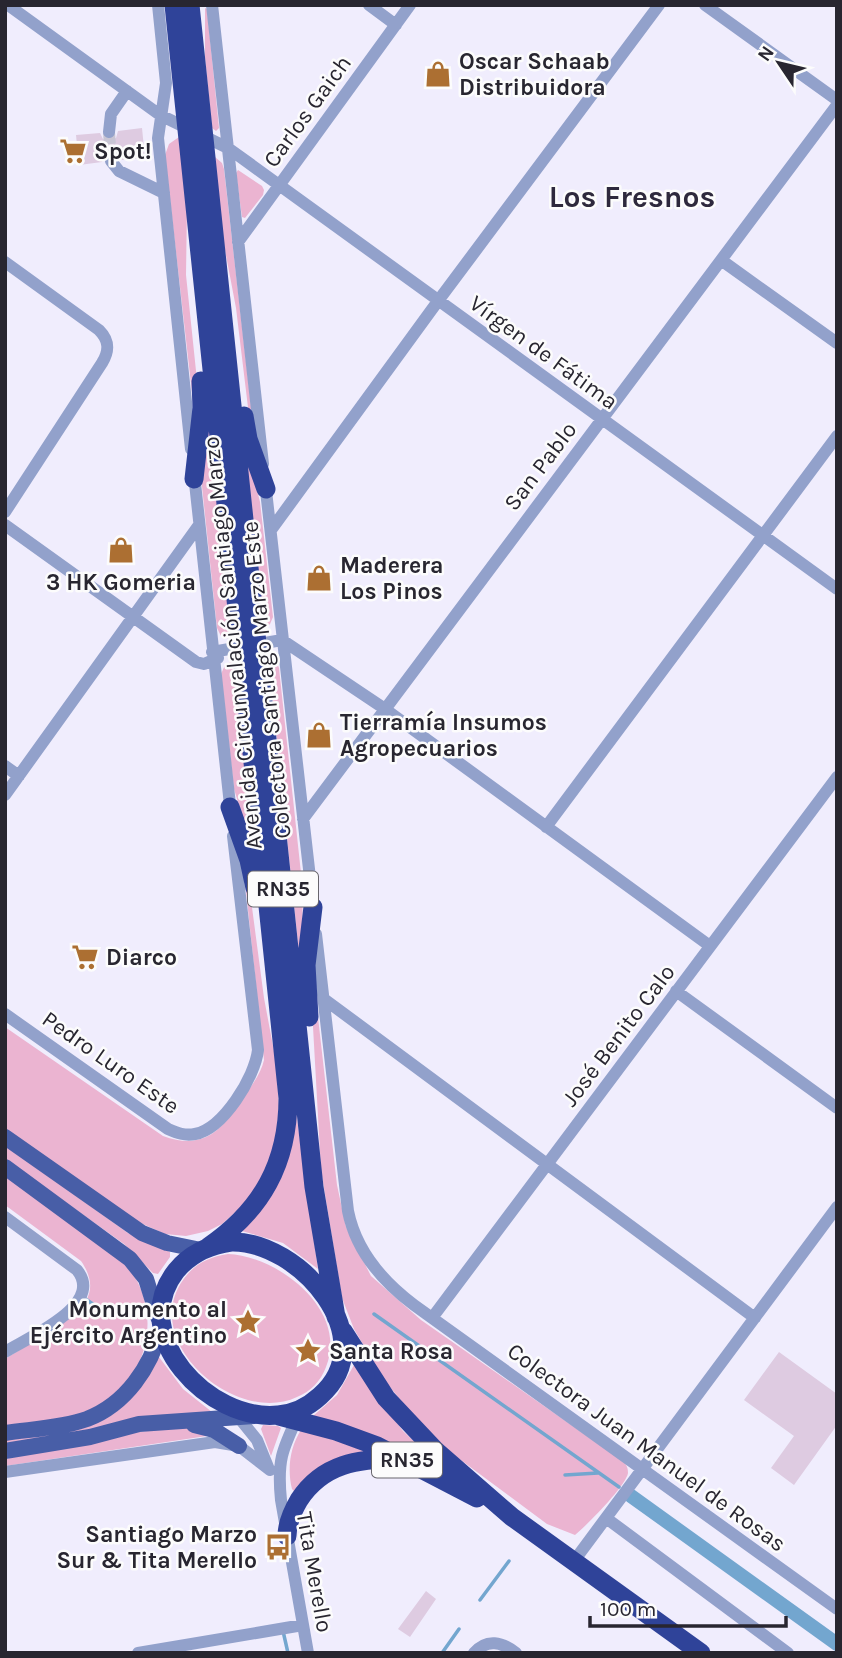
<svg xmlns="http://www.w3.org/2000/svg" width="842" height="1658" font-family="Karla,sans-serif">
  <rect width="100%" height="100%" fill="#f0edfd"/>
  <!-- green -->
  <path fill="#ebb4d1" d="M205,8L207,9L219,128L216,131L212,128L205,57Z
    M179,137L187,207L186,275L198,390L195,419L165,155L169,144Z
    M215,157L222,163L224,169L253,423L250,424L236,308L221,229Z
    M238,170L262,186L264,190L263,195L245,218L242,217L236,173Z
    M208,416L231,639H230L221,636L217,628L201,477Z
    M241,425L260,502L273,617L270,624L264,629Z
    M268,655L276,661L279,668L303,892L301,972Z
    M232,661L235,663L255,857L234,789L221,674L225,665Z
    M246,862L264,998L276,1062L279,1106L276,1147L256,1188L240,1208L222,1224L208,1231L186,1236L165,1234L136,1221L5,1128V1027L163,1136C204,1151 222,1130 243,1098C251,1086 261,1074 264,1060L243,863Z
    M310,973H313L337,1185L346,1227L371,1276L421,1320L624,1462C627,1466 628,1468 628,1473C626,1486 586,1526 575,1535L547,1524L450,1452L406,1407L382,1377L354,1329L342,1298L321,1170Z
    M296,1112L318,1269L283,1243L242,1231Z
    M5,1145L128,1233L170,1252V1257L158,1274L153,1273L124,1244L5,1159Z
    M5,1174C31,1193 57,1212 83,1231C94,1239 107,1247 118,1256C168,1303 152,1384 89,1411C64,1422 33,1422 5,1426V1359C19,1350 33,1342 47,1333C75,1316 106,1297 81,1261L5,1205Z
    M228,1254C278,1256 349,1310 326,1367C321,1381 310,1392 297,1397C236,1426 139,1342 183,1280C194,1264 209,1257 228,1254Z
    M159,1357L183,1389L212,1412L5,1444V1439L74,1429Z
    M354,1365L403,1431L445,1470L405,1451L313,1416L337,1395Z
    M263,1425L278,1426L281,1428L271,1456L261,1429Z
    M171,1428H189L207,1436L5,1466V1460L12,1457L131,1433Z
    M301,1430L367,1450L295,1492L292,1489C287,1469 290,1447 301,1430Z"/>
  <g fill="none" stroke-linecap="round" stroke-linejoin="round">
    <!-- stream -->
    <path stroke="#73a6cf" stroke-width="3.5" d="M84,1298L106,1313
      M374,1314L619,1487
      M565,1475L598,1473
      M480,1600L509,1561
      M283,1631L288,1653
      M442,1653L459,1629"/>
    <!-- canal -->
    <path stroke="#73a6cf" stroke-width="14" d="M631,1496L837,1644"/>
  </g>
  <!-- building -->
  <path fill="#decbe1" d="M142,128L145,158L122,160L115,153L110,152L105,155L102,162L79,165L76,135L100,133L103,139L109,141L116,138L118,131Z
    M779,1352L837,1394V1425L794,1485L771,1468L794,1436L744,1400Z
    M426,1591L436,1599L410,1637L398,1629Z"/>
  <g fill="none" stroke-linecap="round" stroke-linejoin="round">
    <!-- minor-tunnel -->
    <path stroke="#c8c5d4" stroke-width="12" stroke-dasharray="12 6" stroke-linecap="butt" d="M109,132L111,161"/>
    <!-- minor -->
    <path stroke="#92a1cb" stroke-width="12" d="M8,5L160,115L228,148L837,589
      M158,5L166,83L158,138L191,449
      M212,5L263,464
      M369,5L396,25
      M705,5L837,100
      M109,132L111,114L127,91
      M111,161L119,171L164,193
      M238,242L410,5
      M721,260L837,343
      M5,262L99,330C109,340 110,350 102,363L5,512
      M194,474L231,814
      M265,482L314,913
      M5,525L196,662L204,664L218,658
      M271,530L438,301L659,5
      M212,652L282,640L385,709L710,946
      M5,766L19,776
      M5,795L199,525
      M303,819L837,105
      M546,827L837,436
      M316,934L348,1211C356,1251 382,1281 414,1305L837,1609
      M676,991L837,1108
      M324,999L755,1318
      M5,1014L168,1129C177,1133 185,1136 195,1134C223,1129 255,1077 258,1050L233,836
      M5,1217L77,1270C105,1305 29,1337 5,1352
      M432,1318L837,777
      M236,1414L257,1440L268,1467
      M298,1416C282,1450 277,1461 281,1500L308,1653
      M5,1472L215,1442L239,1446L270,1470
      M606,1518L788,1653
      M574,1561L837,1207
      M138,1653L303,1625
      M474,1653C487,1638 502,1642 516,1653"/>
    <!-- major -->
    <path stroke="#485ea7" stroke-width="16" d="M5,1137L142,1233L167,1243L201,1250
      M5,1167L130,1259L146,1279L158,1317
      M194,1425L214,1430L239,1446
      M5,1433C32,1429 61,1428 87,1419C126,1404 151,1367 161,1328
      M5,1451L90,1437L139,1424L254,1416"/>
    <!-- highway -->
    <path stroke="#2f4399" stroke-width="19" d="M174,5L288,1098C288,1163 262,1210 208,1247
      M190,5L314,1187L336,1317
      M244,416L248,439L266,489
      M194,479L202,408L201,381
      M230,807L249,860L255,888
      M309,1017L306,965L313,907
      M231,1242C299,1240 385,1339 320,1396C309,1406 294,1414 278,1415C209,1422 126,1335 176,1271C190,1254 209,1245 231,1242Z
      M343,1331L386,1398L436,1451L512,1517L701,1653
      M279,1416L336,1431L377,1446L477,1498
      M287,1536C287,1523 292,1512 299,1500C323,1463 359,1459 399,1458"/>
  </g>
  <!-- icons -->
  <defs>
    <g id="shop-bare" transform="scale(2.1)"><path d="M-5-2.5h2.3a2.7 3.5 0 0 1 5.4 0H5L5.5 6h-11ZM-1.5-2.5h3a1.5 2.3 0 0 0-3 0Z" fill="#ac6f32" stroke="#fcfcfc" stroke-width="2.5" paint-order="stroke"/></g>
    <g id="supermarket-bare" transform="scale(2.1)"><path d="M-6-5.5h2.5l.6 2H6L4.5 2H-2.5L-4.4-4H-6ZM-1.5 3.2a1.3 1.3 0 1 0 .1 0ZM3 3.2a1.3 1.3 0 1 0 .1 0Z" fill="#ac6f32" stroke="#fcfcfc" stroke-width="2.5" paint-order="stroke"/></g>
    <g id="sight-bare" transform="scale(2.1)"><path d="M0-6L1.8-2.2L6-1.7L2.9 1.2L3.7 5.4L0 3.3L-3.7 5.4L-2.9 1.2L-6-1.7L-1.8-2.2Z" fill="#ac6f32" stroke="#fcfcfc" stroke-width="2.5" paint-order="stroke"/></g>
    <g id="bus-bare" transform="scale(2.1)"><path d="M-5-6H5V4H4V6H2V4H-2V6H-4V4H-5ZM-3.5-4V0h7V-4ZM-3.5 1.2v1.5H-2V1.2ZM2 1.2v1.5H3.5V1.2Z" fill="#ac6f32" stroke="#fcfcfc" stroke-width="2.5" paint-order="stroke"/></g>
  </defs>
  <g fill-rule="evenodd">
    <use href="#shop-bare" x="438" y="74"/>
    <use href="#supermarket-bare" x="73" y="151"/>
    <use href="#shop-bare" x="121" y="550"/>
    <use href="#shop-bare" x="319" y="578"/>
    <use href="#shop-bare" x="319" y="735"/>
    <use href="#supermarket-bare" x="85" y="957"/>
    <use href="#sight-bare" x="248" y="1322"/>
    <use href="#sight-bare" x="308" y="1351"/>
    <use href="#bus-bare" x="278" y="1547"/>
  </g>
  <g text-anchor="middle" stroke-width="5" stroke-linejoin="round" paint-order="stroke">
    <!-- shield labels -->
    <g fill="#fcfcfc" stroke="#68666d" stroke-width="2">
      <rect x="248" y="871.5" width="70" height="35" rx="5"/>
      <rect x="372" y="1442.5" width="70" height="35" rx="5"/>
    </g>
    <g font-size="21" font-weight="bold" fill="#282630">
      <text x="283" y="896">RN35</text>
      <text x="407" y="1467">RN35</text>
    </g>
    <!-- poi labels -->
    <g font-size="23" font-weight="bold" fill="#282630" stroke="#fcfcfc" text-anchor="start">
      <text x="459" y="69">Oscar Schaab<tspan x="459" dy="26">Distribuidora</tspan></text>
      <text x="94" y="159">Spot!</text>
      <text x="340" y="573">Maderera<tspan x="340" dy="26">Los Pinos</tspan></text>
      <text x="121" y="590" text-anchor="middle">3 HK Gomeria</text>
      <text x="340" y="730">Tierramía Insumos<tspan x="340" dy="26">Agropecuarios</tspan></text>
      <text x="106" y="965">Diarco</text>
      <text x="227" y="1317" text-anchor="end">Monumento al<tspan x="227" dy="26">Ejército Argentino</tspan></text>
      <text x="329" y="1359">Santa Rosa</text>
      <text x="257" y="1542" text-anchor="end">Santiago Marzo<tspan x="257" dy="26">Sur &amp; Tita Merello</tspan></text>
    </g>
    <!-- street labels -->
    <g font-size="23" fill="#282630" stroke="#fcfcfc">
      <text transform="translate(307 111) rotate(-54)" y="8">Carlos Gaich</text>
      <text transform="translate(544 352) rotate(36)" y="8">Vírgen de Fátima</text>
      <text transform="translate(540 466) rotate(-53)" y="8">San Pablo</text>
      <text transform="translate(232 643) rotate(-96)" y="8">Avenida Circunvalación Santiago Marzo</text>
      <text transform="translate(266 680) rotate(-96)" y="8">Colectora Santiago Marzo Este</text>
      <text transform="translate(618 1035) rotate(-53)" y="8">José Benito Calo</text>
      <text transform="translate(111 1062) rotate(35)" y="8">Pedro Luro Este</text>
      <text transform="translate(647 1447) rotate(36)" y="8">Colectora Juan Manuel de Rosas</text>
      <text transform="translate(315 1572) rotate(80)" y="8">Tita Merello</text>
    </g>
    <!-- district labels -->
    <g font-size="30" font-weight="bold" fill="#2e293d" stroke="#fcfcfc">
      <text x="632" y="207">Los Fresnos</text>
    </g>
  </g>
  <!-- border -->
  <rect width="842" height="1658" fill="none" stroke="#282630" stroke-width="14"/>
  <!-- north arrow -->
  <g transform="translate(779 63) rotate(305)" stroke="#fcfcfc" stroke-width="5" paint-order="stroke">
  <path d="M0-5L12 26L0 18L-12 26Z" fill="#282630"/>
  <text y="-10" font-size="19" font-weight="bold" text-anchor="middle" fill="#282630">N</text>
  </g>
  <!-- scale -->
  <path d="M590 1616v10h196v-10" fill="none" stroke="#282630" stroke-width="3.5"/>
  <text x="600" y="1616" font-size="21" fill="#282630" stroke="#fcfcfc" stroke-width="5" paint-order="stroke">100 m</text>
</svg>
